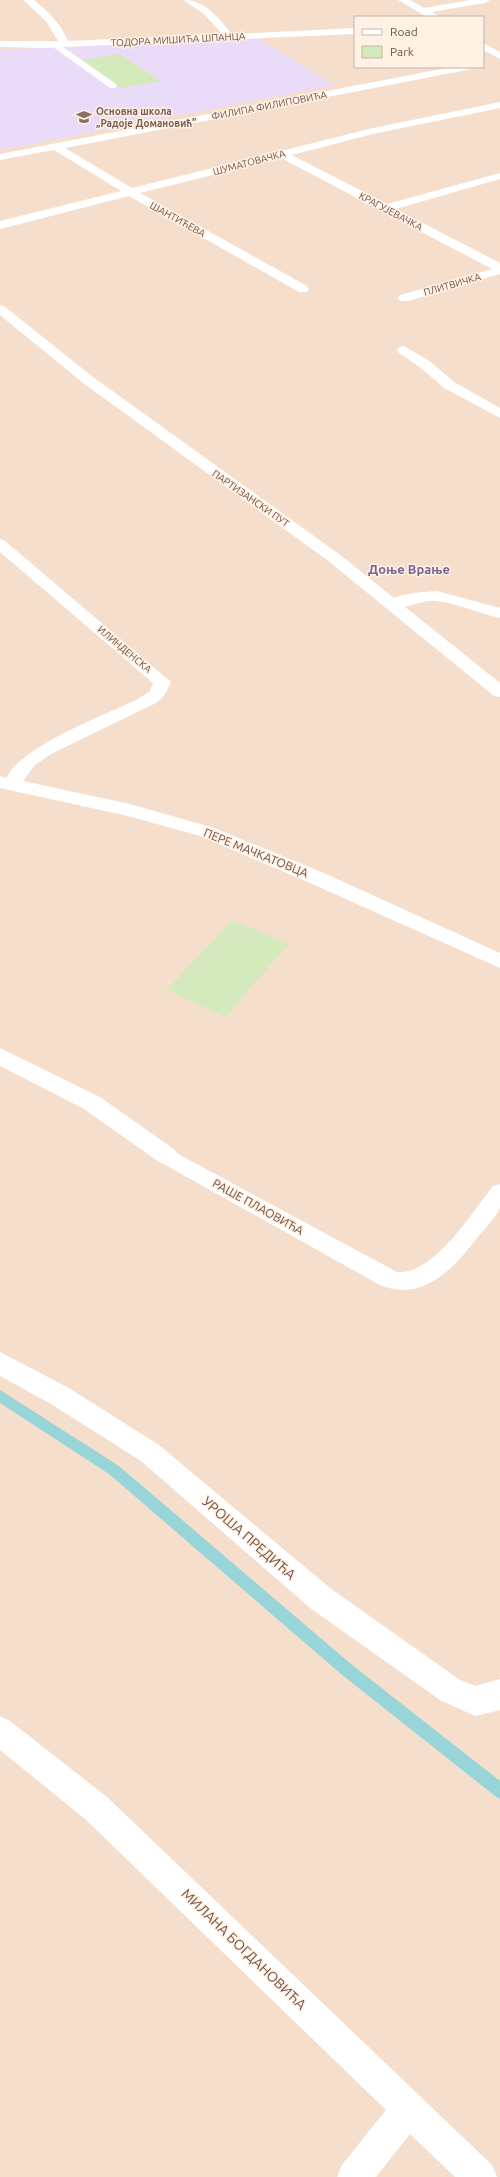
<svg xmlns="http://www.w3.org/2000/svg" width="500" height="2177" font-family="Ubuntu,sans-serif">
  <rect width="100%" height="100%" fill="#fdedde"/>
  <!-- residential -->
  <path fill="#f5decc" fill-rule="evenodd" d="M0,0H500V2177H0ZM355,17H483V67H355Z"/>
  <!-- education -->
  <path fill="#eadbf9" d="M258,38L335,85L0,150V50Z"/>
  <!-- green -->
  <path fill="#d4eabc" d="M120,54L161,81L121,88L81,60Z
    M232,920L289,944L225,1017L167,990Z"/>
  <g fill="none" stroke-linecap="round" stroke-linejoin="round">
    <!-- stream -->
    <path fill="#98d5d8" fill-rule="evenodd" d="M0,1390L119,1466L351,1664L500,1781V1799L495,1796L341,1674L109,1474L0,1403Z"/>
    <!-- service -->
    <path fill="#fff" fill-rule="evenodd" d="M56,42L116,84V88H110L53,47L52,45Z
      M167,1148L397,1272C433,1276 473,1211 493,1186L500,1184C500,1190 500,1202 500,1208C496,1217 487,1226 481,1233C456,1266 423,1305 378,1284L160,1162L157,1156L160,1150Z"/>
    <!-- minor -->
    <path fill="#fff" fill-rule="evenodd" d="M23,0H34C48,11 61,24 68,41L222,34L205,15L184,0C206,0 219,19 232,34L355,28V34L42,48L0,47V41H58L46,21Z
      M398,0H410L424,8L470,0H490L485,3L432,12L439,17H427Z
      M483,43L500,52V59L483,50Z
      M452,67H472L467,70L65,148L132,188L373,128L500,102V108L373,134L292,155L387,204L500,173V179L396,209L500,263V274L408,301H400L398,298L400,295L492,269L281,158L140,193L307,286L309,289L307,292H299L129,196L0,229V221L121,191L54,150L0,160V154Z
      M404,346L431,362L454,382L500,408V418L444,388L421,368L399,353L397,350L399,347Z
      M0,539L5,541L171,682L164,696L156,703L51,754L35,765L23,781L130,804L214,828L324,873L500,953V968L310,883L200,836L128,816L0,788V776L6,778C23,745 103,716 138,699L150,691L153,683L0,552Z
      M437,591L500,608V618C479,613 458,604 437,601C420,599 401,612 386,608L384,605C392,593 424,592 437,591Z
      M0,1048L100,1097L175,1150L178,1156L175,1162L167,1165L159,1162L84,1109L0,1066Z
      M0,1352L69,1388L159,1445L330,1588L460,1680L475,1686L500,1679V1710L475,1716L440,1700L310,1608L141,1461L51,1404L0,1376Z
      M0,1716L10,1721L107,1797L492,2165L497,2177H455L410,2134L376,2177H337L342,2165L386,2110L85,1819L0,1750Z"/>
    <!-- secondary -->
    <path fill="#fff" fill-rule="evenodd" d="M0,305L4,306L93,377L339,554L500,683V697L494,696L327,560L83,383L0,315Z"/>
  </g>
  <!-- icons -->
  <defs>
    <g id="school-bare" transform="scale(1.2)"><path d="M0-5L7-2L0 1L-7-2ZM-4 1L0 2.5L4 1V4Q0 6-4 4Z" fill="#8d6e63" stroke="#fff2e4" stroke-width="2.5" paint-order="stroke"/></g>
  </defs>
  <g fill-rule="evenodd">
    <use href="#school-bare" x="84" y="117"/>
  </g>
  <g text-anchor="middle" stroke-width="3" stroke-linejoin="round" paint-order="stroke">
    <!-- far-street labels -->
    <g font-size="10" fill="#735146" stroke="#fff2e4">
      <text transform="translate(178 39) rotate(-3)" y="4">ТОДОРА МИШИЋА ШПАНЦА</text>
      <text transform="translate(269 105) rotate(-11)" y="4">ФИЛИПА ФИЛИПОВИЋА</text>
      <text transform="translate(249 162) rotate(-15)" y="4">ШУМАТОВАЧКА</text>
      <text transform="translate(391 211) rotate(28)" y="4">КРАГУЈЕВАЧКА</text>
      <text transform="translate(178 219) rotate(29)" y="4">ШАНТИЋЕВА</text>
      <text transform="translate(452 284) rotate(-16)" y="4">ПЛИТВИЧКА</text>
      <text transform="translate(251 498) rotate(35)" y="4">ПАРТИЗАНСКИ ПУТ</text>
      <text transform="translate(125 649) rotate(40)" y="4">ИЛИНДЕНСКА</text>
    </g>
    <!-- far-education labels -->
    <g font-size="10" font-weight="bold" fill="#785e54" stroke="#fff2e4" text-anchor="start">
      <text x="96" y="115">Основна школа<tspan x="96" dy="12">„Радоје Домановић”</tspan></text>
    </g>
    <!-- street labels -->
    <g font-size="12" fill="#735146" stroke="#fff2e4">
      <text transform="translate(256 853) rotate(22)" y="4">ПЕРЕ МАЧКАТОВЦА</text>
      <text transform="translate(258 1207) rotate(29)" y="4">РАШЕ ПЛАОВИЋА</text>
    </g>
    <!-- far-district labels -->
    <g font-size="13" font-weight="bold" fill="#7f6197" stroke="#fff2e4">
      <text x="409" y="574">Доње Врање</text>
    </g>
    <!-- near-street labels -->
    <g font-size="14" fill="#735146" stroke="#fff2e4">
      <text transform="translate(249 1538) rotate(41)" y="5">УРОША ПРЕДИЋА</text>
      <text transform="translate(244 1949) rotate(44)" y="5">МИЛАНА БОГДАНОВИЋА</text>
    </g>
  </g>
  <!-- legend -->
  <rect x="354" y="16" width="130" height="52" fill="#fff2e4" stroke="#c7b2a5"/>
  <rect x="362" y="29" width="20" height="6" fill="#ffffff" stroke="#c7b2a5"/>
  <text x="390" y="36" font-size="12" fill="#735146">Road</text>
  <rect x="362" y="46" width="20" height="12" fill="#d4eabc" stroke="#c7b2a5"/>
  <text x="390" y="56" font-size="12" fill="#735146">Park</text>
</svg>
